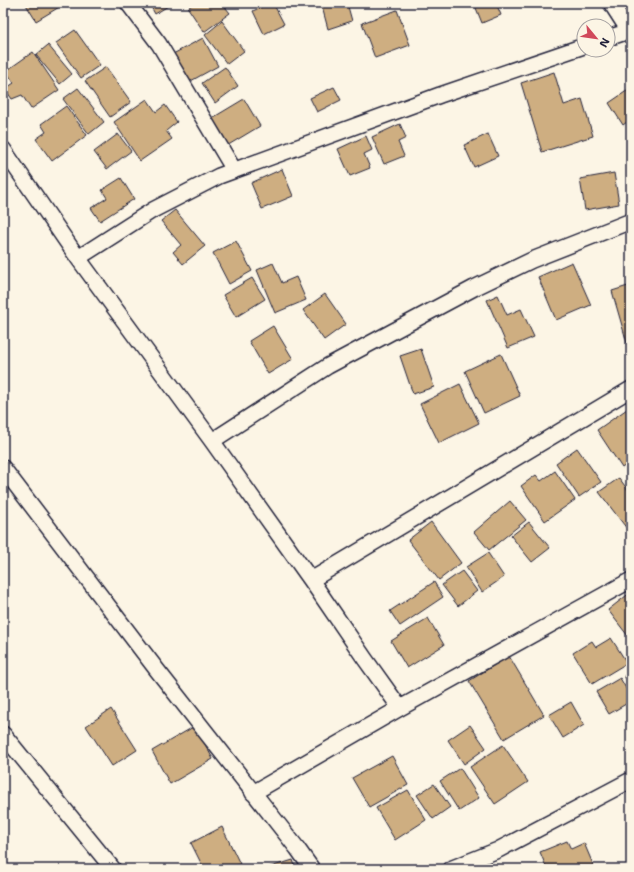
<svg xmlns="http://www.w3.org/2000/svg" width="634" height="872" font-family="'Shantell Sans',sans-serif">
  <rect width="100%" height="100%" fill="#fcf5e5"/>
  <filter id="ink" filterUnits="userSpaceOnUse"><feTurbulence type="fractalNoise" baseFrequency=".025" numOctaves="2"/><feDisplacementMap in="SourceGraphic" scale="8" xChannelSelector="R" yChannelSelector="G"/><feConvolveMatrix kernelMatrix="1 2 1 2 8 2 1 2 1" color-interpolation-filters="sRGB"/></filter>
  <g filter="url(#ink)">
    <!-- building -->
    <path fill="#ceae81" stroke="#22223b" d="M25,3H66L36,21Z
      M149,3H173L155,14Z
      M194,3H222L230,13L204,32L188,8Z
      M269,3H273L284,24L264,34L253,11Z
      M321,3H347L352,21L328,29Z
      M474,3H496L501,15L482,23Z
      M397,10L410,45L375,58L362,23Z
      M222,21L244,51L227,64L205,35Z
      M75,30L100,65L81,78L56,43Z
      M203,38L218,66L189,82L173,54Z
      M48,45L72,74L60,84L36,55Z
      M33,52L59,90L31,109L22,95L12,99L5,89L14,83L6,71Z
      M106,67L131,102L110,117L85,81Z
      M225,67L238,86L215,103L202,83Z
      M554,72L564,105L582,99L593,136L542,152L521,83Z
      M334,87L341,100L317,112L310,98Z
      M78,88L104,122L89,134L63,99Z
      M631,88V119L623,125L609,103Z
      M147,99L156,112L165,105L177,122L166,131L172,139L140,161L114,122Z
      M244,99L260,126L225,147L209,120Z
      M66,106L87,135L52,161L36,139L46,132L41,124Z
      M400,124L406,138L398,142L404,156L384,164L372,137Z
      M118,134L131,151L107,169L94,152Z
      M488,134L498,156L474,167L464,145Z
      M366,136L372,150L364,154L370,168L350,176L338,149Z
      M282,169L293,196L262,209L251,183Z
      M614,173L619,204L585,210L580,179Z
      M121,178L134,199L100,221L91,208L107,198L102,190Z
      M175,210L205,246L183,264L173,252L181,245L161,221Z
      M236,241L252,271L229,284L213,253Z
      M572,262L591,305L556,320L538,277Z
      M273,263L282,283L296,277L306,300L275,313L257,270Z
      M252,278L265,299L236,317L223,295Z
      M631,285V342L627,343L612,291Z
      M325,294L346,324L324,340L303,310Z
      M498,295L507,315L521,309L534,337L508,348L487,300Z
      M273,326L293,359L268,374L249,341Z
      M421,349L434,387L413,394L400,356Z
      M501,354L520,396L484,413L465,371Z
      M460,384L479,423L439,443L420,404Z
      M627,409L631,415V461L622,468L597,430Z
      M577,448L601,482L579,497L556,463Z
      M555,471L575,500L545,521L521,486L536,475L541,481Z
      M619,478L631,494V534L599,492Z
      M510,501L526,520L489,550L474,532Z
      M431,522L461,563L439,580L408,540Z
      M529,522L550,548L532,562L511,536Z
      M488,553L504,577L482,592L466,567Z
      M462,571L477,591L458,606L442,585Z
      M434,582L443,597L400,626L390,611Z
      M631,592V640L608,610Z
      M428,618L444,645L407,668L391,641Z
      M611,638L627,663L592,684L573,653L592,641L596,647Z
      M509,656L544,715L504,739L469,681Z
      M631,671V686L624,676Z
      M620,678L631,697V701L609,714L596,692Z
      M571,702L584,725L563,738L549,715Z
      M111,709L137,750L112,766L86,726Z
      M470,725L486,748L464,764L448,740Z
      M195,726L213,759L170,784L152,751Z
      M503,745L528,782L495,804L470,767Z
      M392,756L408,785L369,807L352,778Z
      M460,768L479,798L459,811L440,781Z
      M434,784L450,807L433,819L417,795Z
      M408,790L426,820L395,840L376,808Z
      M222,827L240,864L229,869H204L191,843Z
      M567,841L571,849L584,843L595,869H547L540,852Z
      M293,860L296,869H264Z"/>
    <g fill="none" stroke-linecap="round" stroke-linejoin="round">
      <!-- street casing -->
      <g stroke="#22223b" stroke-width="18">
        <path id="street" d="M128,3L159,44L234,170
          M611,3L631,34
          M608,38L629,31
          M3,149L78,258L212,441L311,580L365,659L400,708
          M78,258L153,210L219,176L440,95L584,46
          M212,441L328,366L474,288L532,260L631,221
          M3,468L157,670L297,848L312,869
          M311,580L631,389
          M3,734L113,869
          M253,793L400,708L631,580
          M450,869L498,850L631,780"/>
      </g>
      <!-- street -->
      <use href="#street" stroke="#fcf5e5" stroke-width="15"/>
    </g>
  </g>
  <!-- margin -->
  <rect width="634" height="872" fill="none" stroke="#fcf5e5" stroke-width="16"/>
  <rect x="8" y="8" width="618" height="856" fill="none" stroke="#22223b" stroke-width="1.5" filter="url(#ink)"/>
  <!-- north arrow -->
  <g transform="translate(596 38) rotate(119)"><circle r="19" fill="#fcf5e5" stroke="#a5a1a1"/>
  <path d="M0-3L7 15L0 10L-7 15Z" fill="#d1495b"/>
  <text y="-6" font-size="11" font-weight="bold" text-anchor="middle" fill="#22223b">N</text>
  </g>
</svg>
